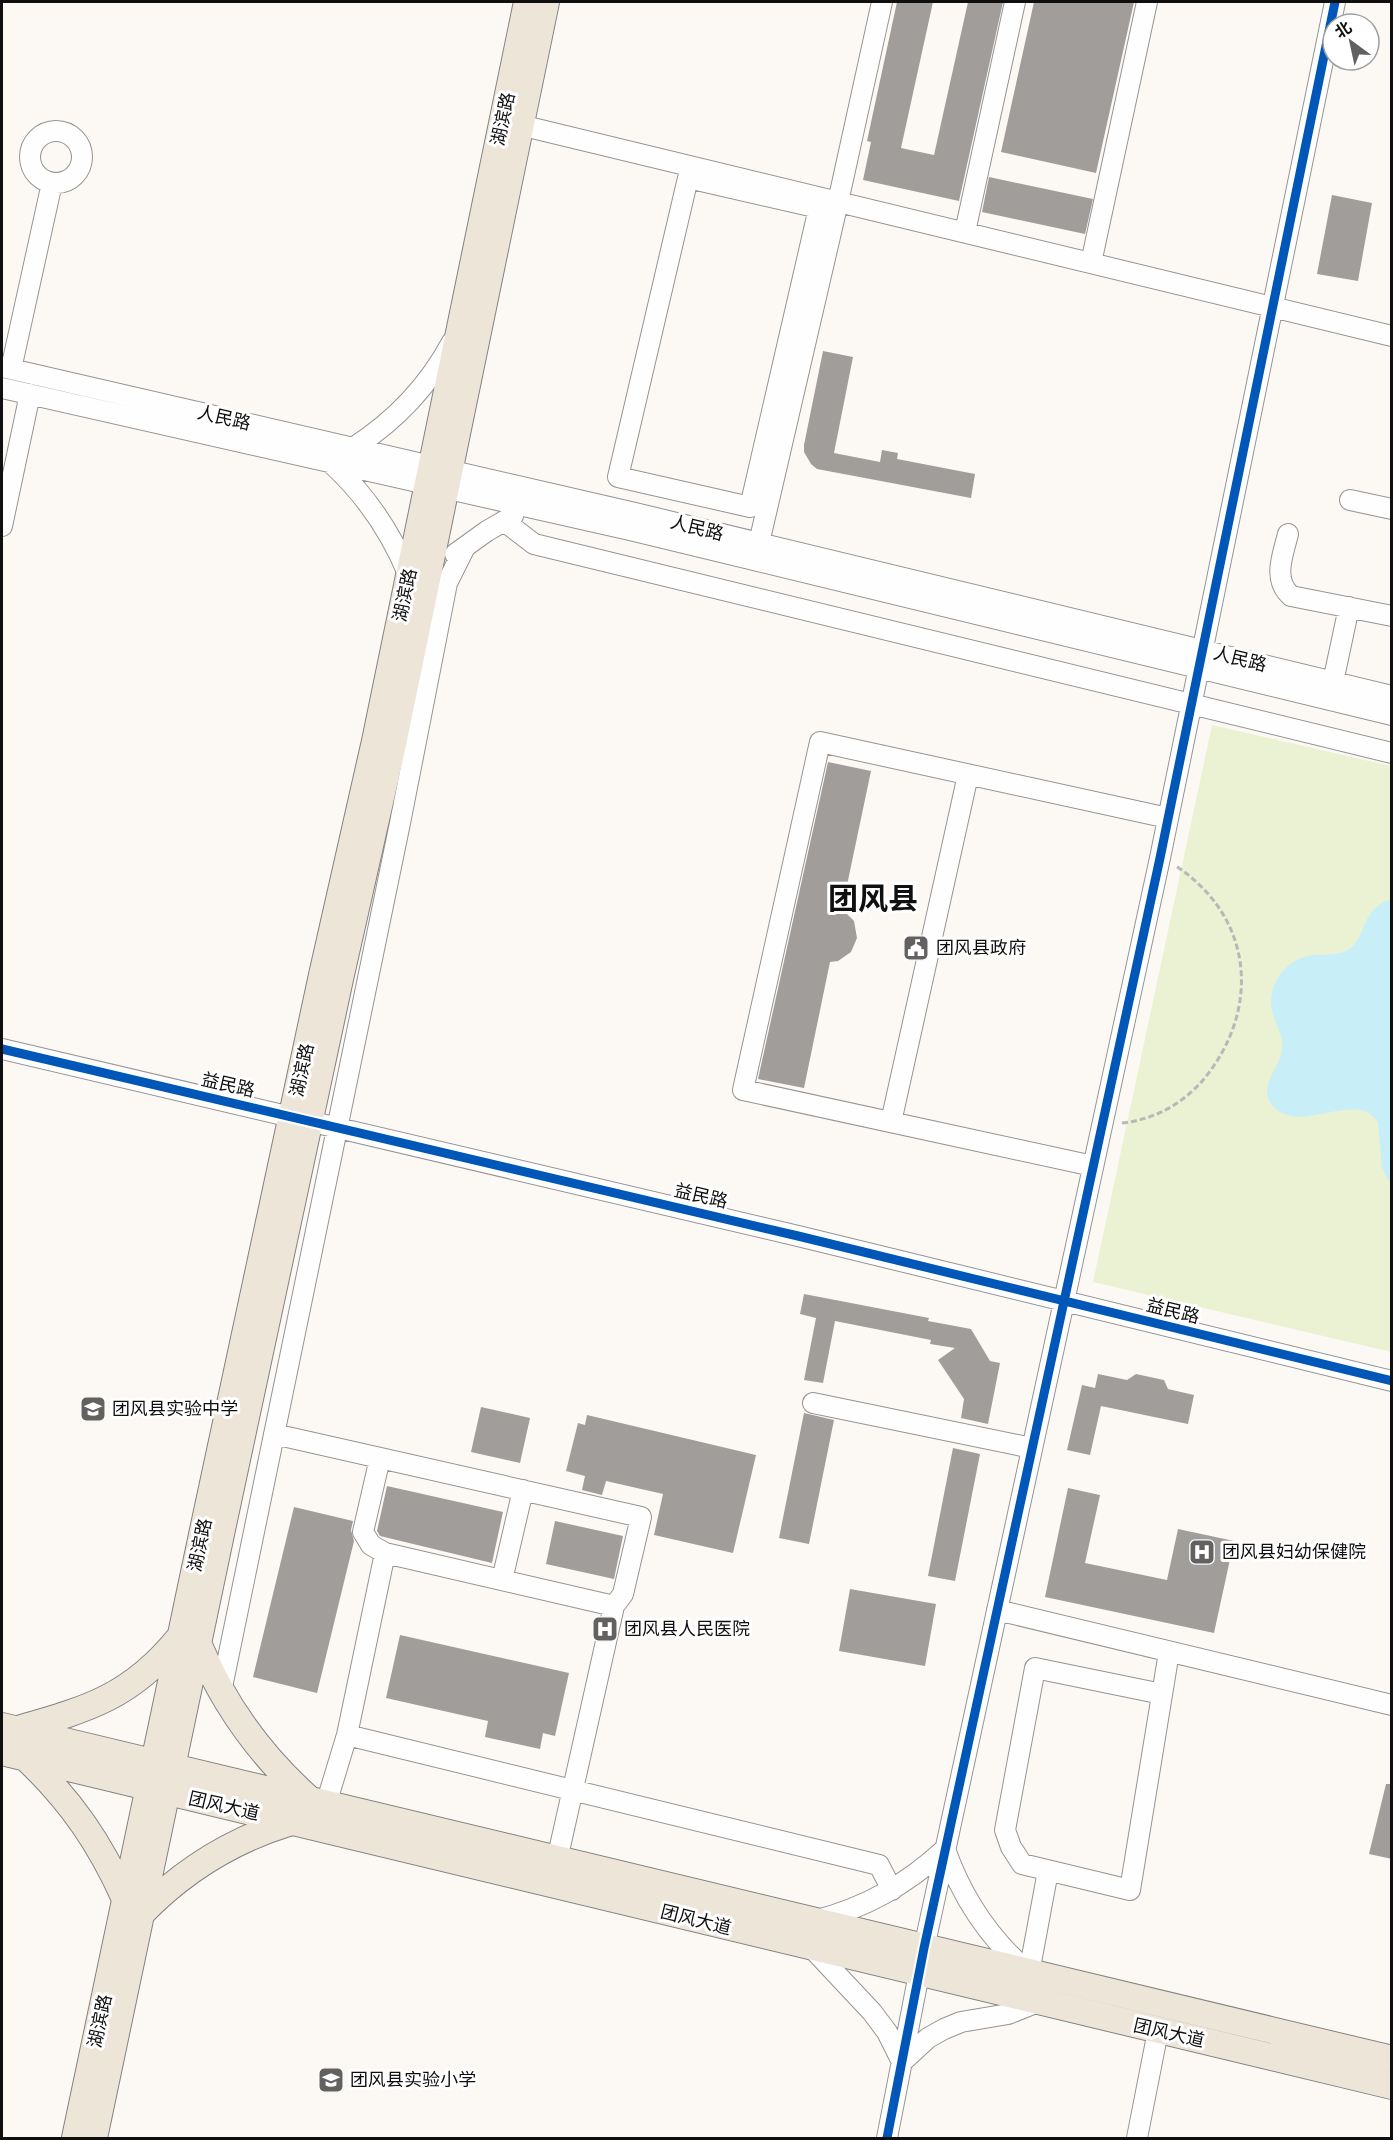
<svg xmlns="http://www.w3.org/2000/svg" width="1393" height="2140" font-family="'Times New Roman','Noto Sans SC',serif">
  <rect width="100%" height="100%" fill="#fcf9f5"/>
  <!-- green -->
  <path fill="#eaf2d3" d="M1212,725L1391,766V1352L1093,1282Z"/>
  <!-- water -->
  <path fill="#c8eff8" d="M1391,899H1392L1391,1185L1382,1168L1378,1122C1374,1118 1370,1112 1364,1111C1335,1103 1295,1132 1272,1105C1257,1087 1280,1067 1282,1050C1285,1034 1270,1018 1271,1001C1272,977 1290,958 1313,955C1324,954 1340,956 1349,949C1368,936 1359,910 1391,899Z"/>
  <!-- building -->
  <path fill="#a09d9a" d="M897,2H933L901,148L934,155L968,2H1003L959,201L863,180L871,142L867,141Z
    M1034,2H1134L1096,173L1001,152Z
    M989,177L1093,199L1085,234L982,212Z
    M1332,195L1372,203L1358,281L1317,274Z
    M823,351L853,357L834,453L880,462L882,450L898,453L897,459L975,474L971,498L817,469L811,464L804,452V445Z
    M828,762L871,771L842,909L854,921L857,938L851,952L838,961L830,962L804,1088L758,1079Z
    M804,1294L929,1318L928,1321L971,1329L990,1361L1000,1363L988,1424L961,1418L964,1399L938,1360L955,1348L930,1344L931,1340L835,1321L823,1383L804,1380L816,1318L800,1314Z
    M1098,1374L1127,1380L1136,1374L1164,1380L1168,1389L1194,1395L1188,1424L1101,1406L1090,1455L1067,1450L1082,1385L1095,1388Z
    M481,1407L530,1418L520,1463L471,1452Z
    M804,1413L834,1420L809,1544L779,1538Z
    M587,1415L756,1455L733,1553L654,1535L663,1494L606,1481L602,1495L582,1490L585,1476L566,1471L578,1423L585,1425Z
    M953,1448L980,1454L955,1581L928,1576Z
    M387,1486L503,1512L492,1563L380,1536L377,1531Z
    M1068,1488L1100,1495L1085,1563L1167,1580L1178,1529L1234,1541L1214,1633L1045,1597Z
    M294,1507L353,1521L351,1530L354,1541L317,1693L253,1677Z
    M555,1521L623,1536L614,1579L546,1564Z
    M850,1589L936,1604L925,1666L839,1651Z
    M400,1635L569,1673L555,1736L543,1733L540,1749L485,1737L488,1721L386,1698Z
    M1386,1784H1392V1859L1369,1854Z"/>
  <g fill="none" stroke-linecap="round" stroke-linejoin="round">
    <!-- minor casing -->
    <g stroke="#969493" stroke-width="22">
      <path id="minor" d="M520,125L1392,336
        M30 157a26 26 0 1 1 52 0a26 26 0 1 1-52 0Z
        M688,178L819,208L750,507L618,477Z
        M965,232L1015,2
        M1091,263L1147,2
        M2,367L635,513L1392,696
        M11,369L52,183
        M2,388L630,530L1392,715
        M353,448C395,421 428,387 452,342
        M331,463C366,495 391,532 409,576
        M1350,500L1392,509
        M504,521L534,544L1392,753
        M2,526L30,394
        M1288,534C1283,555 1272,579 1291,596L1392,616
        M759,543L838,202L882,2
        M455,554L487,531L513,516
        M1333,682L1349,607
        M2,1049L798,1236L1392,1381
        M891,1122L968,775
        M1093,1166L743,1090L820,742L1168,818
        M813,1403L1032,1448
        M274,1434L641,1517L623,1594L614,1606L557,1860
        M380,1458L363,1532L371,1545L385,1553
        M502,1580L523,1490
        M997,1610L1392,1705
        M221,1692L400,823L447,583L465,547
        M1162,1694L1035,1668L1005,1830L1011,1847L1022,1864L1130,1890L1169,1652
        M347,1735L385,1553L614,1606
        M326,1804L347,1735L879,1865L892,1890
        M814,1921C865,1908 906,1885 945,1849C962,1898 988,1937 1027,1971
        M811,1947L872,2012L887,2032L902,2062L928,2038L944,2029L961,2022L1008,2014L1038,2002
        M1029,1973L1048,1871
        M887,2138L924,1948L1160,858L1335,2
        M1137,2138L1158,2031"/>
    </g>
    <!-- major casing -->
    <g stroke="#838280" stroke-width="28">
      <path id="major" d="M198,1643C223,1704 259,1754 308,1798
        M2,1726L1392,2059
        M18,1729C88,1709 131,1697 179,1638
        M2,1752L1392,2086
        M27,1759C71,1801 100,1843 125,1899
        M140,1915C183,1870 232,1840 291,1822
        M75,2138L203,1530L322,975L375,741L527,2
        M94,2138L221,1534L340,979L393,744L546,2"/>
    </g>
    <!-- path -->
    <path stroke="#b9b8b8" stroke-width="3" stroke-dasharray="6 3" stroke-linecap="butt" d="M1122,1123C1160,1119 1192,1098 1213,1067C1261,997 1248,914 1176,866"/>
    <!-- minor -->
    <use href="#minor" stroke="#fffefe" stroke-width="20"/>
    <!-- major -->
    <use href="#major" stroke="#eee5d9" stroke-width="26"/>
    <!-- cycleway casing -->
    <g stroke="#fff" stroke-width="13">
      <path id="cycleway" d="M2,1049L798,1236L1392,1381
        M887,2138L924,1948L1160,858L1335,2"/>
    </g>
    <!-- cycleway -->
    <use href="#cycleway" stroke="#0057b8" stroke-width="9"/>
  </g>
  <!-- icons -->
  <defs>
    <g id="civic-square" transform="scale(1.35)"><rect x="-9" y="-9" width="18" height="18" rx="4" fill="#626160" stroke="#fff"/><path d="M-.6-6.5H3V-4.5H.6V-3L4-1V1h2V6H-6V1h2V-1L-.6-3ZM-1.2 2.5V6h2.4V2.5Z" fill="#fff"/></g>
    <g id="school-square" transform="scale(1.35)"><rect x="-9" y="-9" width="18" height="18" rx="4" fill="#626160" stroke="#fff"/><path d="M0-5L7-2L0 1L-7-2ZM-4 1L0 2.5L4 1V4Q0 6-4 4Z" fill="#fff"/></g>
    <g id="hospital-square" transform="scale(1.35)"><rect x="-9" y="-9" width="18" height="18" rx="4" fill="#626160" stroke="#fff"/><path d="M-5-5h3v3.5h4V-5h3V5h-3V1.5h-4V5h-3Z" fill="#fff"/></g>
  </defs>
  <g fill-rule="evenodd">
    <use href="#civic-square" x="916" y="948"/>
    <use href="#school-square" x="93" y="1409"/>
    <use href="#hospital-square" x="1202" y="1552"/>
    <use href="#hospital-square" x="605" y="1629"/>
    <use href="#school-square" x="331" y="2080"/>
  </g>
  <g text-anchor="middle" stroke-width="6" stroke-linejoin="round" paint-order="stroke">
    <!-- street labels -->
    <g font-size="18" fill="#0f0f0f" stroke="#fff">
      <text transform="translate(503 119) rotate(-78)" y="6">湖滨路</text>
      <text transform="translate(224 418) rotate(13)" y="6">人民路</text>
      <text transform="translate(697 528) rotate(14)" y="6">人民路</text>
      <text transform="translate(405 595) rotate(-78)" y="6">湖滨路</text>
      <text transform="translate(1240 659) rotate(14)" y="6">人民路</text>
      <text transform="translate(302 1070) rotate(-78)" y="6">湖滨路</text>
      <text transform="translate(228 1085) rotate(13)" y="6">益民路</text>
      <text transform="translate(701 1196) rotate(13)" y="6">益民路</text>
      <text transform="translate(1173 1311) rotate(14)" y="6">益民路</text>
      <text transform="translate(200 1545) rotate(-78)" y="6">湖滨路</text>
      <text transform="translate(224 1806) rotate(13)" y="6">团风大道</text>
      <text transform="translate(696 1920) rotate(14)" y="6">团风大道</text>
      <text transform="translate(100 2021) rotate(-78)" y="6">湖滨路</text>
      <text transform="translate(1169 2033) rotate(13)" y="6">团风大道</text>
    </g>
    <!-- poi labels -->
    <g font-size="18" fill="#0f0f0f" stroke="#fff" text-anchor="start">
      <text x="936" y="954">团风县政府</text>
      <text x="112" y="1415">团风县实验中学</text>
      <text x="1222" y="1558">团风县妇幼保健院</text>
      <text x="624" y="1635">团风县人民医院</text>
      <text x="350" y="2086">团风县实验小学</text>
    </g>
    <!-- town labels -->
    <g font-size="30" font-weight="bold" fill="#0f0f0f" stroke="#fff">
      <text x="873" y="909">团风县</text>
    </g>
  </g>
  <!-- border -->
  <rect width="1393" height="2140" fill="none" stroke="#0f0f0f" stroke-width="6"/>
  <!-- north arrow -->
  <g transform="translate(1351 42) rotate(327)"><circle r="28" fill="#ffffff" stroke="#9f9f9f" stroke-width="1.5"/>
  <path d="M0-4.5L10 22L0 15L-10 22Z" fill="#626160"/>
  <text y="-9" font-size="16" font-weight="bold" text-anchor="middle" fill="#0f0f0f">北</text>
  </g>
</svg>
